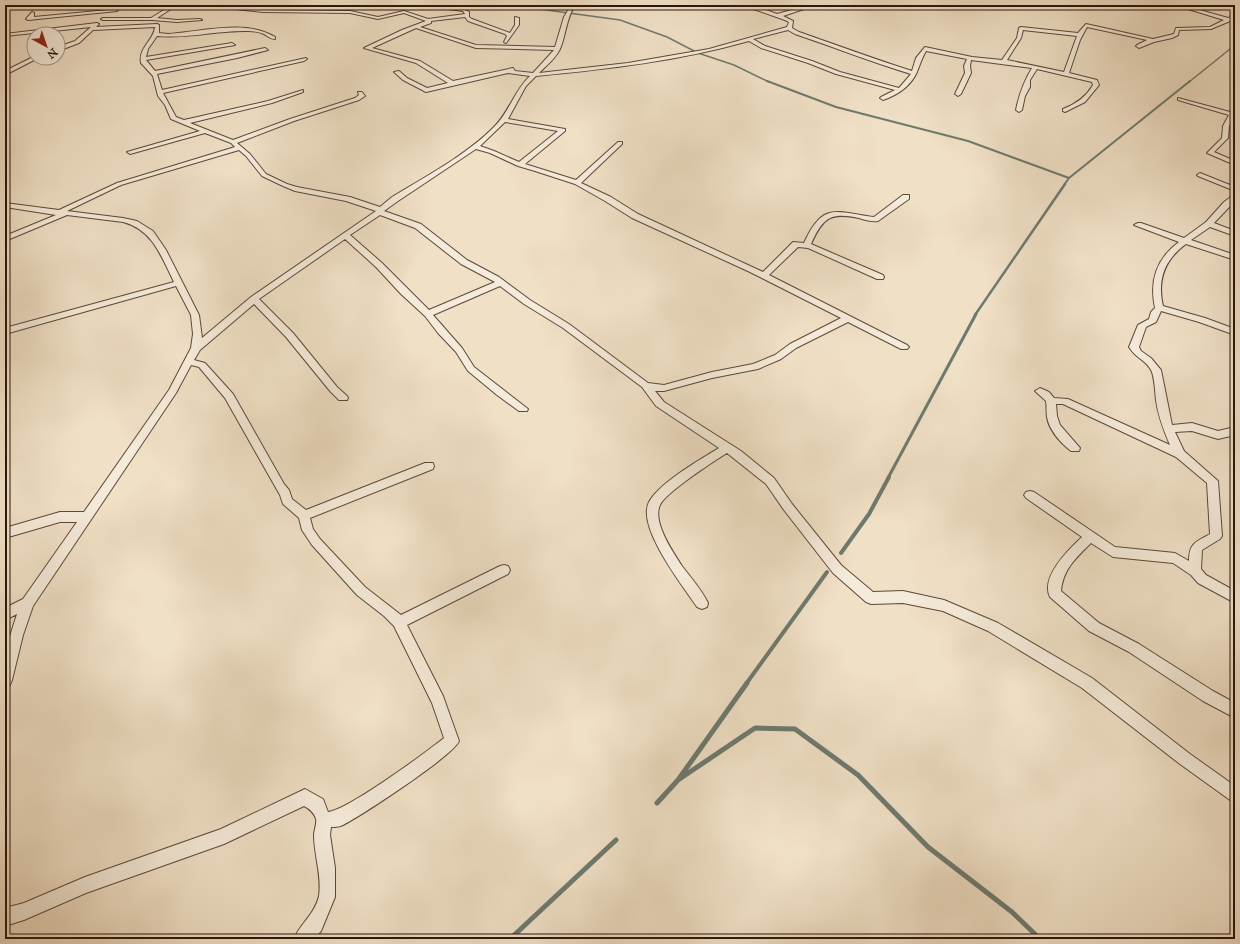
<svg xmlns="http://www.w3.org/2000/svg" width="1240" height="944" font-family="'IM FELL Great Primer',serif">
  <rect width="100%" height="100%" fill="#f0e0c6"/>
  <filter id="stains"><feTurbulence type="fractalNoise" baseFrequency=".005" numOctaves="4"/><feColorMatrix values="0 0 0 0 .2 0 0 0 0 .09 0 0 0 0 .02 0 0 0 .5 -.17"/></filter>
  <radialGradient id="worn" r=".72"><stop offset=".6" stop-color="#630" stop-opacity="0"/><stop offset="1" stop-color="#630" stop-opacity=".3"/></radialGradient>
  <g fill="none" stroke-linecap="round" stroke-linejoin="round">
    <!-- stream-far5 -->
    <path stroke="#6e7a6f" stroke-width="1.5" d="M510,5L620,20L667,37L698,53L734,65L769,82
      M1189,82L1235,45"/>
    <!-- stream-far4 -->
    <path stroke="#6e7a6f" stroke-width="2" d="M767,81L836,107L968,141L1069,178
      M1064,185L1069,178L1190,81"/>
    <!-- stream-far3 -->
    <path stroke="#6e7a6f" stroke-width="2.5" d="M975,315L1065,184"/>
    <!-- stream-far2 -->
    <path stroke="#6e7a6f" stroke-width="3" d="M888,478L976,314"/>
    <!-- stream-far1 -->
    <path stroke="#6e7a6f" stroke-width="4" d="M841,553L869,514L889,477
      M746,684L827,572"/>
    <!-- stream -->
    <path stroke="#6e7a6f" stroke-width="5" d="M678,780L755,728L795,729L858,775L928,847L1012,912L1040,939
      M657,803L678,780L747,683
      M510,939L616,840"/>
    <!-- minor casing -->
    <g stroke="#5c4839" stroke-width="2">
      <path id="minor" d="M28,5H48L5,9V7Z
        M172,5H177L157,18L177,20L200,19L202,20L177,22L152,20H103L101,19L103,18H151Z
        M199,5L263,10L350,11L378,17L404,11L428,19L465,14L463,11L440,8L435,6C439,4 464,8 469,12V17L472,19L510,33L515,25V17L519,18V25L506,43L504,42L507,36L505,34L468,21L465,17L431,21V23L420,27L476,45L555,47L564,17L571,5H575C566,19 566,35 560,49C556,58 546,66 539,73L628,63L709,49L787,27L789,22L785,20L742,5L758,7L777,14L807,6H822V8H807L783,16L793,21L792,28L799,32C837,45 874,59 912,71L916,58L925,47L972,57L1002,60L1017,38L1019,28L1021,27L1078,33L1086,24L1153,39L1174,34L1176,28L1210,27L1224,20L1175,5H1182L1228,18L1235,16V19L1211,29L1179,30L1178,35L1172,38L1154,42L1139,48L1136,46L1137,45L1147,40L1087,27L1080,40L1069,73L1097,80L1099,85L1085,102L1065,112L1063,111V109C1076,104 1086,97 1093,85L1092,82L1037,69L1030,80V87L1025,96L1022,110L1019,112L1016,110C1019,95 1024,81 1032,68L971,60L970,66L971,73L961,94L958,96L955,94L965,73L964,66L967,59L926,51C922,58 920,64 917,72C911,86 897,95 883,100L880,98L881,97L895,90L836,74L808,63L761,48L749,41C678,61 609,69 536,76L526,86L508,119L565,129V131L525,164L576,180L618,142H622V144L581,183L611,197L638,214L763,272L793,242L804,243C823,201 836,212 874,217L903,195H909V199L878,221C872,222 865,220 859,218C831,212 823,217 811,244L883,275L884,277L883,279H877L808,248L798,247L769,275L907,345L909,347L907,349H901L848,322L796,348L781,359L758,369L712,378L664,391H655L664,402L741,451L774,478L792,504L841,565L873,592L903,591L944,600L998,623L1092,678L1190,754L1235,786V803L1230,800L1180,764L1082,688L988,631L943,611L903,603L871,604L866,602L833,573L784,510L766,484L727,453C714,461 665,493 660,505C652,522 673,552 682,566C691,578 702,590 708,603L707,607L702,609L697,607C683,586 636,527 649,502C659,483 701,459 719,448L656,406L642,387L563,328L524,304L500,286L433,315L462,348L474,367L528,409L527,411H519L497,395L468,371L456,352L438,333L425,316L401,294L376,267L345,239L259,299L293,333L337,387L347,396L348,398L347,400H339L330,391L286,337L254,304L200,350L194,360L205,363L233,394L284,484L289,490L292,499L306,510L425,463H433L434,466L433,469L310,518L313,529L320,539L365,587L401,615L500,566L504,565L508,566L510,570L508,574L407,625L443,696L459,741C453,756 362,815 343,825C339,827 335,827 331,827L330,835L335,868V897L321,931L314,939H294C300,924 315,914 319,896C322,876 314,855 314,835C314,830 317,824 316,819C314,813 310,809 304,806L224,844L86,893L24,920L5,926V908L24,903L85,877L221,829L305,789L323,799L328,812C348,810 425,753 444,738L432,703L394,626L384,616L357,595L312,545L302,530L299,518L283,504L280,495L225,398L199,367L191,365L176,393L33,606L23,635L12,680L10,685L5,687V652L17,614L5,620V608L23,599L77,522H60L5,538V528L60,512H84L169,390L191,348L193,334L191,315L176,286L5,334V328L174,282C161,256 153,230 123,222L67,215L5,241V236L56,215L5,207V203L59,210L117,183L235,147L231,143L205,133L130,154L127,152L200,131L171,119L165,105L158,96L153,76L141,63C138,48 154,40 155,27L93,30L79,43L58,51V47L75,41L91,27L5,36V34L97,23L99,24L96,27L157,24L159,25V33L168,34C200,32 247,19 275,37V39C270,39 268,36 264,34C260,32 253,31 248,31C218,30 188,39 157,36L148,49L146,57L232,43L235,45L146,60L155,71L265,48L268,50L237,58L157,74L162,90L306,58L307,59L304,61L163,93L176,117L184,120L268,101L303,90V92L272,103L190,123L233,140L290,119L355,98L359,95L358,92H362L365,96L359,100L294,121L237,143L250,154L266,174L287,184L297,187L350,197L380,207L392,197C425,177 466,155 493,128C509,113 514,91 530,76L508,73L426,92L403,80L394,72L399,71L407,78L427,88L448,83L416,63L364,48L402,30L426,21L404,13L378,19L350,13L263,12ZM416,28L476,48L554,50L533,73L515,71L513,68L453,81L420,61L372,48ZM788,30L795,34C834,47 871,62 911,74L899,88L840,72L812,61L765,46L753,39ZM1023,30L1077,36L1064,72L1007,60L1021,38ZM505,122L558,131L519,162L494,151L480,146ZM476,149L490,153L518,166L535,171L575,184L605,201L632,218L750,272L841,318L790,344L775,355L753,364L712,372L664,385L648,383L569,324L530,300L499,277L467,260L421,224L384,211L398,201ZM239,150L246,156L262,176L283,186L295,191L346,201L376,211L251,297L202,338L199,315L166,250L153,231L137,221L123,218L67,211L121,185ZM380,215L415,228L461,264L495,282L429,310L382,263L350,235Z
        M119,9L117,11L28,20L26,19L32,12L34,13V17Z
        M33,57L38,58L5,75V71Z
        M1178,98L1230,112L1233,107L1235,106V114L1229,126L1228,138L1214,152L1235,161V165L1207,153L1222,138L1223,126L1229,115L1178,100Z
        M1200,173L1235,187V191L1198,176L1197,175Z
        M1232,196H1235V201L1214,223L1235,231V236L1210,227L1191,240L1235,255V260L1186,244C1164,260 1157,280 1163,306L1205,318L1235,329V335L1199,322L1161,311L1156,322L1146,327L1139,347L1141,351L1151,358L1161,370L1172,425L1192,423L1218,431L1235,427V435L1218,439L1192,431L1175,432L1184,451L1218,481L1222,536L1220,539L1202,550L1201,569L1206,575L1235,591V603L1198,583L1191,575L1173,563L1113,557L1091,543C1076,558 1063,569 1061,591L1099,623L1139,644L1213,691L1235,703V718L1203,701L1129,652L1089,631L1050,597C1040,577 1069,549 1082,537L1026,498L1024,495L1026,492L1030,491L1034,492L1115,547L1175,553L1189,561C1189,543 1196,542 1210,534L1207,483L1176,457L1063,404H1056L1057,416L1060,425L1080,448L1079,451H1071C1061,443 1049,430 1047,417C1046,412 1047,406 1046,401L1035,391L1040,388L1049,392L1054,398L1068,399L1170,445C1164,431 1158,416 1156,400C1155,391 1155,382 1152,372C1147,360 1136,359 1129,347L1138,325L1149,319L1151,312L1155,308C1149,280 1157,258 1179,242L1134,225L1138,223H1141L1184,238L1206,222L1224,202Z"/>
    </g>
    <!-- minor -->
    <use href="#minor" fill="#f5ebda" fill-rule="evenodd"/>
  </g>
  <!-- margin -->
  <rect width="1240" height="944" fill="none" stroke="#f0e0c6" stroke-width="20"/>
  <rect x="6" y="6" width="1228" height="932" fill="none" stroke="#2b150a" stroke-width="2"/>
  <rect x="10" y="10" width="1220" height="924" fill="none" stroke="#2b150a"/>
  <!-- north arrow -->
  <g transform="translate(46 46) rotate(140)"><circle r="19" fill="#f5ebda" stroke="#a49587"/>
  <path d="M0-3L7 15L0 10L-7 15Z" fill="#8f2418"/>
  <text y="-6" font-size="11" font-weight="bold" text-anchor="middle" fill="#2b150a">N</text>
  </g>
  <rect width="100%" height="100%" filter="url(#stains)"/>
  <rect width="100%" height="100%" fill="url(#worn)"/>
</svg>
